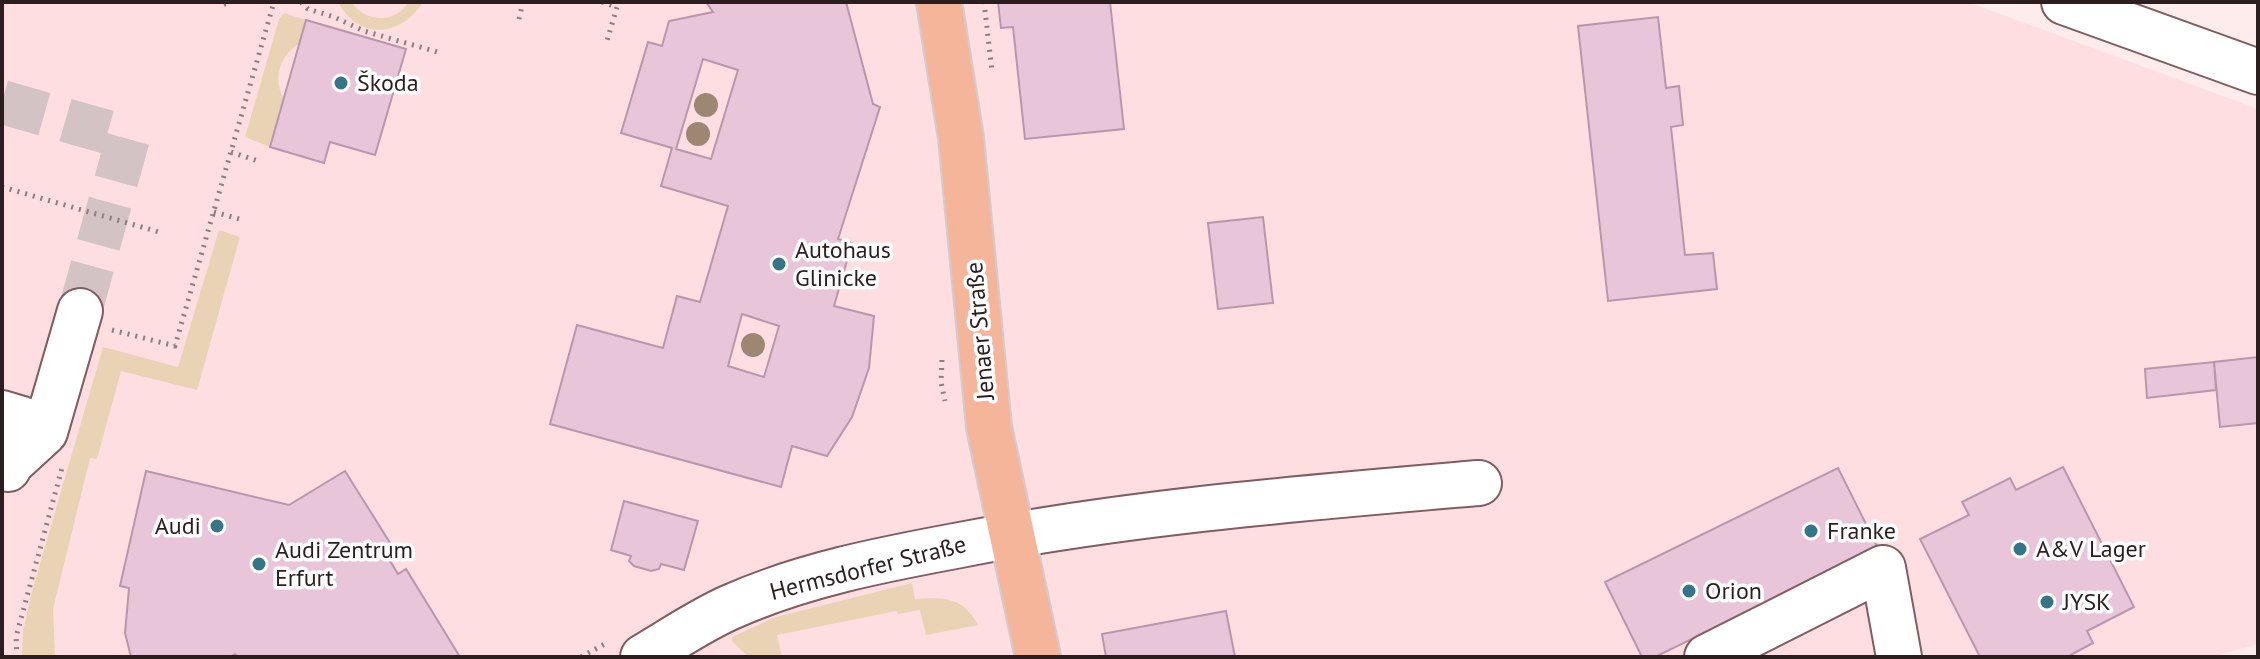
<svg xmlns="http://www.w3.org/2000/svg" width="2260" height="659" font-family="'PT Sans',sans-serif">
  <rect width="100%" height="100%" fill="#feeced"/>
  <!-- built -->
  <path fill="#fedee1" d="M2,2H1968L2258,109V644L2212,657H2Z"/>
  <!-- green -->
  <path fill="#ead2b4" d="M338,2H351C366,23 394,24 409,2H423C401,37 359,41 338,2Z
    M284,13L306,20L300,43C280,55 272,78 284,99L270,147L245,137L279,19Z
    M219,230L240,237L197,390L121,371L97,459L90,458L53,609L55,657H22L23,631L33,588L103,347L178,367Z
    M912,583L915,599C945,597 963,597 978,625L926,635L920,610L898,614L896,611L777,635L782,657H748L731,640L734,636L776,617Z"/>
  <!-- building -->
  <path fill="#e8c5d9" stroke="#b997ab" stroke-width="2" fill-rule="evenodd" d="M706,2H846L873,104L880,107L838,239L852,243L834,306L874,316L869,368L852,417L827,456L792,446L781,487L550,424L577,325L663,348L677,296L700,302L728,206L661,186L672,148L621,133L648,42L662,46L669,21L713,12ZM703,59L738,70L711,159L676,149ZM742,314L779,326L764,377L728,366Z
    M998,2H1110L1124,129L1025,139L1013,27L1001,28Z
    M1658,17L1666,88L1679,86L1683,125L1671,127L1685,255L1713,253L1717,289L1608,301L1578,26Z
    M306,20L406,49L375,155L330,142L324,163L270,147Z
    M1263,217L1273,303L1218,309L1208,223Z
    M2258,357V423L2220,427L2214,362Z
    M2214,362L2216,390L2147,398L2145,369Z
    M2063,467L2134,607L2087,631L2093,643L2067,657H1980L1920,539L1969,515L1962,502L2010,478L2016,490Z
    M1838,468L1878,548L1655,657H1642L1605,582Z
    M146,471L289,505L345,471L397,554L389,559L398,574L406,569L460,657H238L235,654L230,657H131L125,633L129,588L120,586Z
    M624,501L698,521L684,570L661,564L659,569L651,571L634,566L629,561L631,556L611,550Z
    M1226,611L1235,657H1106L1102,634Z"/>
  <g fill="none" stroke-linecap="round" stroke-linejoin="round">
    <!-- minor-tunnel -->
    <path stroke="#d4c3c4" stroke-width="44" stroke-dasharray="44 22" stroke-linecap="butt" d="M2,102L128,138L80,311"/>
    <!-- minor casing -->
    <g stroke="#815c60" stroke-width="48">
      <path id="minor" d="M2064,2L2258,72
        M2,413L22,419L8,469
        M9,465L45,432L80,311
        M643,657C672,640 702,619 733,606C803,575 880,560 955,546C1128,512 1303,498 1479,483
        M1707,657L1883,568L1899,657"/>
    </g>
    <!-- major casing -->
    <g stroke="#d1cdce" stroke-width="48">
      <path id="major" d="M939,2L961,138L989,427L1038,657"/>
    </g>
    <!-- path -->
    <path stroke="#8e7e80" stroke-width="5" stroke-dasharray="2 6" stroke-linecap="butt" d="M220,2V6L230,2
      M301,2L308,9L334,17L364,31L441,53
      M602,2L617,7L606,44
      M984,2L992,71
      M519,19L523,2
      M231,152L258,161
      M2,187L159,232
      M214,212L243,220
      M112,330L175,346L274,2
      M942,360L941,382L945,401
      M17,657L16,637L62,468
      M581,657L608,642"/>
    <!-- minor -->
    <use href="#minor" stroke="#fff" stroke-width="44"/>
    <!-- major -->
    <use href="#major" stroke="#f5b59a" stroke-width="44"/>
  </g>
  <!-- trees -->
  <g fill="#9d8773">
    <circle cx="706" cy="105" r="12"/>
    <circle cx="698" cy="134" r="12"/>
    <circle cx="753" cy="345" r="12"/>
  </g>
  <!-- markers -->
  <g fill="#347588" stroke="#fefefe" stroke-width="3">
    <circle cx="341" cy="83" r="8"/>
    <circle cx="779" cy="264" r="8"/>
    <circle cx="217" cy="526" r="8"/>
    <circle cx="1811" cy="531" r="8"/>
    <circle cx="2020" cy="549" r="8"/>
    <circle cx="259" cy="564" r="8"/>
    <circle cx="1689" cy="591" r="8"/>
    <circle cx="2047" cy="602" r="8"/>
  </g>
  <g text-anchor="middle" stroke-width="7" stroke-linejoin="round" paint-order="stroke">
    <!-- poi labels -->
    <g font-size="24" fill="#2c1d1f" stroke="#fefefe" text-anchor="start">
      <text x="357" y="91">Škoda</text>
      <text x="795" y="258">Autohaus<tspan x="795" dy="28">Glinicke</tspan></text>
      <text x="201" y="534" text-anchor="end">Audi</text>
      <text x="1827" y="539">Franke</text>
      <text x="2036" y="557">A&amp;V Lager</text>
      <text x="275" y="558">Audi Zentrum<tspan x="275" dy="28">Erfurt</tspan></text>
      <text x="1705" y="599">Orion</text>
      <text x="2063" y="610">JYSK</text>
    </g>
    <!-- street labels -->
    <g font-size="24" fill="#2c1d1f" stroke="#fefefe">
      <text transform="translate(980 331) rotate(-95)" y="8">Jenaer Straße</text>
      <text transform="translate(868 568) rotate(-14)" y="8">Hermsdorfer Straße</text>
    </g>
  </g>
  <!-- border -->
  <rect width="2260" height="659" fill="none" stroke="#2c1d1f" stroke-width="8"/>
</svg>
